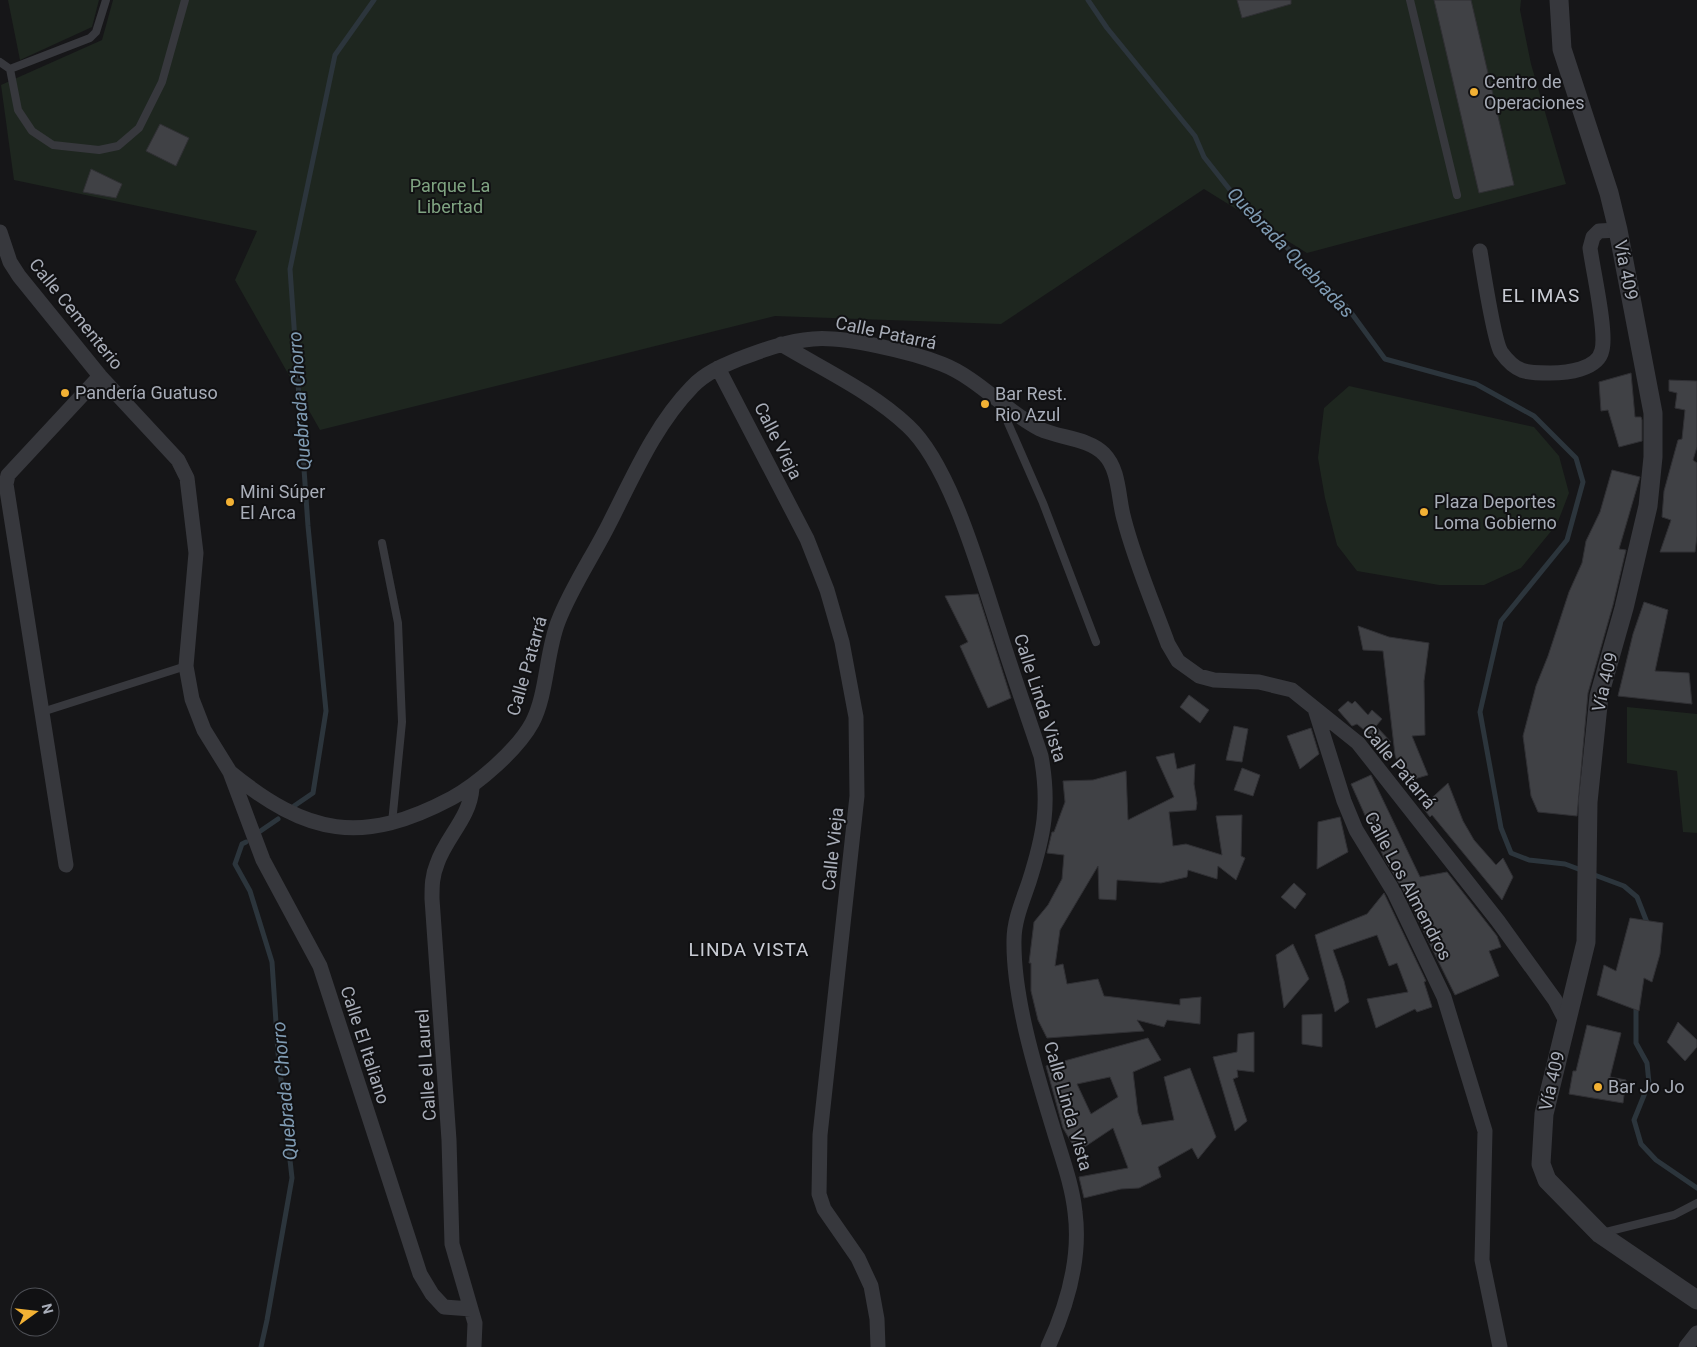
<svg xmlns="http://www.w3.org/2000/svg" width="1697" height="1347" font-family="Roboto,sans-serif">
  <rect width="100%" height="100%" fill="#161618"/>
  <!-- green -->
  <path fill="#1e261f" d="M8,0H99L92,27L20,60Z
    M113,0H1521L1520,10L1531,64L1566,184L1307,253L1204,189L1001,324L775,316L320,430L235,280L257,231L14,180L1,85L102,40Z
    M1349,386L1534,427L1559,456L1569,493L1557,524L1521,568L1484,585H1439L1357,571L1337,545L1325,498L1318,458L1324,408Z
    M1627,707L1697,714V833L1683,832L1677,771L1627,763Z"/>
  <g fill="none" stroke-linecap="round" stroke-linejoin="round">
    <!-- stream -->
    <path stroke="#2c353c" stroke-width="5" d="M1088,0L1107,28L1195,136L1204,157L1234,195L1347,307L1385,359L1476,384L1534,416L1576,458L1583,482L1567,540L1501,621L1480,712L1501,828L1511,853L1529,860L1565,864L1624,886L1637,897L1648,925
      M294,806L313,793L326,711L308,526L290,269L335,55L374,0
      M259,832L278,819
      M246,842L242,844L235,864L250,891L272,962L278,1053L292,1178L267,1320L261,1347
      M1636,1005V1043L1647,1063L1649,1083L1634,1120L1641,1144L1656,1160L1697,1188"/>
  </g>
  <!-- building -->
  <path fill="#404145" stroke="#303034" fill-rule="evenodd" d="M1237,0H1291V4L1242,18Z
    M1434,0H1471L1514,185L1479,193Z
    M160,124L189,138L176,166L146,151Z
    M91,169L122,184L116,198L83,192Z
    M1631,373L1635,417H1641L1642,420V441L1619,447L1608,410L1601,411L1599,382Z
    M1669,380L1697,381V447L1693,460L1697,463V536L1695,552H1660L1671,520L1662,517L1664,491L1678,440L1682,439L1685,410L1675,408L1677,393L1669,391Z
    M1612,470L1640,477L1619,549L1626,550L1613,605L1588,693L1577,816L1538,812L1531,796L1523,736L1536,686L1548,656L1569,592L1582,563L1586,541L1600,512Z
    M978,594L1011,698L988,708L960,646L968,642L945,596Z
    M1644,602L1668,610L1655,671L1689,673L1692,704L1618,696L1633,634Z
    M1358,626L1389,637L1429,643L1424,681L1425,735L1412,736L1428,775L1404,782L1395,755L1383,651L1363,650Z
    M1189,695L1209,710L1200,723L1180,707Z
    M1348,701L1352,704L1355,701L1368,715L1372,710L1382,719L1376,726L1391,742L1385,748L1357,724L1352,726L1338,710Z
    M1234,726L1248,729L1242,762L1226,760Z
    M1311,728L1319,754L1300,769L1287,736Z
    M1174,753L1177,769L1195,764L1194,784L1197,803L1196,810L1169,812L1173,846L1186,844L1222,855L1216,816L1242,815L1241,856L1245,858L1236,880L1218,866L1217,879L1188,870L1187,877L1161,883L1117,880L1116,900L1099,899L1098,866L1060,930L1055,966L1063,964L1067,984L1098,979L1104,996L1180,1005V999L1201,997L1200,1024L1167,1020L1164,1027L1137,1020L1144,1031L1047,1038L1038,1020L1031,991V963H1029L1034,922L1048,905L1062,879L1064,855L1047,853L1052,832H1054L1065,802L1063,781L1093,780L1126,771L1128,820L1174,797L1156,757Z
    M1242,768L1260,775L1253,796L1234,790Z
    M1371,775L1420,877L1447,872L1497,936L1501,947L1489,951L1499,976L1455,995L1402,888L1385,860L1351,784Z
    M1448,783L1463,821L1474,840L1496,865L1503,858L1513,877L1502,900L1432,815L1430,817L1422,807Z
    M1340,817L1348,852L1317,869L1318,822Z
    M1294,883L1306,894L1295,909L1281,897Z
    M1384,893L1426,981L1424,982L1432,1007L1417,1012L1415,1009L1376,1028L1367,999L1408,992L1397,963L1389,966L1377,935L1333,950L1344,981L1349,1002L1335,1012L1315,935L1367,914Z
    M1630,918L1663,923L1660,954L1652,982L1644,978L1639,1011L1597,995L1604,965L1616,971Z
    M1293,944L1309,979L1284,1008L1276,955Z
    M1322,1014V1047L1302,1044V1015Z
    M1678,1022L1697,1040V1047L1685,1061L1667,1042Z
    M1587,1025L1621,1033L1610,1077L1626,1080L1623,1103L1569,1094L1573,1071H1576Z
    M1254,1032V1072L1237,1070L1238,1077L1233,1079L1247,1121L1235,1131L1213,1057L1237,1052L1238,1034Z
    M1148,1038L1161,1060L1133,1072L1138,1113L1142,1125L1174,1120L1164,1077L1190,1068L1216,1137L1198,1159L1192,1148L1158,1167L1161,1177L1139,1188L1121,1189L1084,1198L1079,1177L1128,1168L1113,1128L1077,1152L1063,1128L1046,1066ZM1110,1077L1118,1097L1091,1114L1077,1084Z"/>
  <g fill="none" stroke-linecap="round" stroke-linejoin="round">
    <!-- service -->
    <path stroke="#37383d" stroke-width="8" d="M1410,0L1457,195
      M0,62L10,69L90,38L96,32L106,0
      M10,69L18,110L32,131L53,145L99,150L118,146L139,128L162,82L185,0
      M1001,407L1043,503L1096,642
      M382,543L398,623L402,722L392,823
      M42,712L186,666
      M1602,1233L1674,1215L1697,1203"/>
    <!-- minor -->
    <path stroke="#37383d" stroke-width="15" d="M0,232L10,262L19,276L100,376L178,460L187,478L196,553L186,666L192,699L204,730L230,772L263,860L320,966L420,1274L432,1294L444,1307L471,1309
      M1480,251C1483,269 1494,341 1501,352C1516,373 1526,373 1550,373C1566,373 1598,370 1602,350C1607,331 1593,271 1590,248L1593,237L1599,231L1618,230
      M781,344C824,370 872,392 908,426C951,466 980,573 999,630C1012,672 1027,714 1041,756C1050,805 1044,835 1029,882C1023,900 1014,920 1014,940C1013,999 1037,1075 1054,1131C1062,1158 1072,1184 1075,1212C1081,1258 1067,1306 1048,1347
      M718,368L807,539L827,590L842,642L856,717L857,796L820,1135L819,1194L824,1209L858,1258L871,1286L877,1319L878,1347
      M1315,709L1344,801L1356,830L1394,892L1444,997L1485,1131L1482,1260L1500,1347
      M230,772C307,835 362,846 452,798C478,784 518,749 532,723C547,695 546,653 558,622C571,588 593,556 609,524C633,477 655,425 692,387C705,373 722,366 739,359C763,350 787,341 813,339C844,336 912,352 942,364C978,378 1005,411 1040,429C1059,438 1089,438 1104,454C1120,470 1118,499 1124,519C1135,562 1153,603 1168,644L1178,661L1199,676L1214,680L1259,682L1292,690L1358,743L1498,921L1555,1000L1566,1021
      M472,788C470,818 446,837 437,864C432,876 432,886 432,899L449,1140L452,1244L475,1323L474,1347
      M66,865L6,484L8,475L100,376
      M1686,1347L1697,1333"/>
    <!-- tertiary -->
    <path stroke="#37383d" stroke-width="19" d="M1559,0L1562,49L1609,193L1618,230L1653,413V457L1648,506L1624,608L1599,696L1588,802L1586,942L1544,1114L1541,1164L1547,1180L1600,1234L1697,1300"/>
  </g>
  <!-- markers -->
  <g fill="#f2b134" stroke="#111113" stroke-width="2">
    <circle cx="1474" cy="92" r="5"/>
    <circle cx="65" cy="393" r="5"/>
    <circle cx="985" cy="404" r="5"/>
    <circle cx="230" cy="502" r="5"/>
    <circle cx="1424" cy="512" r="5"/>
    <circle cx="1598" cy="1087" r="5"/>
  </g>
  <g text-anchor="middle" stroke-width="4" stroke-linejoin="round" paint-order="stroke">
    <!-- poi labels -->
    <g font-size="18" fill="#a8adb8" stroke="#111113" text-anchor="start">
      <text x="1484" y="88">Centro de<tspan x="1484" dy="21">Operaciones</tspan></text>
      <text x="75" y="399">Pandería Guatuso</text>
      <text x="995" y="400">Bar Rest.<tspan x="995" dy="21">Rio Azul</tspan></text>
      <text x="240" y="498">Mini Súper<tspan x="240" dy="21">El Arca</tspan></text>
      <text x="1434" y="508">Plaza Deportes<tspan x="1434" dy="21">Loma Gobierno</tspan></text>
      <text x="1608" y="1093">Bar Jo Jo</text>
    </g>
    <!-- park labels -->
    <g font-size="18" fill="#7fa381" stroke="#111113">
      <text x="450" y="192">Parque La<tspan x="450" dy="21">Libertad</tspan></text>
    </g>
    <!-- street labels -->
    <g font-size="18" fill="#a8adb8" stroke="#111113">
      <text transform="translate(1626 270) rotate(79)" y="6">Vía 409</text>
      <text transform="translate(76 314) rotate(51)" y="6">Calle Cementerio</text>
      <text transform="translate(886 333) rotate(12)" y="6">Calle Patarrá</text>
      <text transform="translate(778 441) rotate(63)" y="6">Calle Vieja</text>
      <text transform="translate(527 666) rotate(-74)" y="6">Calle Patarrá</text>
      <text transform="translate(1605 682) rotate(-77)" y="6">Vía 409</text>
      <text transform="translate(1040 698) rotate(72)" y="6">Calle Linda Vista</text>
      <text transform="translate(1399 767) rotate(50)" y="6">Calle Patarrá</text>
      <text transform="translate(833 849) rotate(-84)" y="6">Calle Vieja</text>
      <text transform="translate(1408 886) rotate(62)" y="6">Calle Los Almendros</text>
      <text transform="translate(365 1045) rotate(72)" y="6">Calle El Italiano</text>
      <text transform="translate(426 1065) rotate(-94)" y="6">Calle el Laurel</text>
      <text transform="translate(1552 1081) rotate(-77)" y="6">Vía 409</text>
      <text transform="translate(1068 1106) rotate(74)" y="6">Calle Linda Vista</text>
    </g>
    <!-- water labels -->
    <g font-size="19" font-style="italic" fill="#7f9bb3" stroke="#111113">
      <text transform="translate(1291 252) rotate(46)" y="7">Quebrada Quebradas</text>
      <text transform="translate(299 401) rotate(-94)" y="7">Quebrada Chorro</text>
      <text transform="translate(284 1091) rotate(-95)" y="7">Quebrada Chorro</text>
    </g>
    <!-- neighbourhood labels -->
    <g font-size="19" letter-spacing="1" fill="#c9ccd4" stroke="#111113">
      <text x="1541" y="302">EL IMAS</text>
      <text x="749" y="956">LINDA VISTA</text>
    </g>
  </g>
  <!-- north arrow -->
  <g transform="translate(35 1312) rotate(75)"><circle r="24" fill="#111113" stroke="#4d4f55"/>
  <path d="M0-4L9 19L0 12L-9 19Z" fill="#f2b134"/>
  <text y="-8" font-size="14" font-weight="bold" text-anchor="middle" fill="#a8adb8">N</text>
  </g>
</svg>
